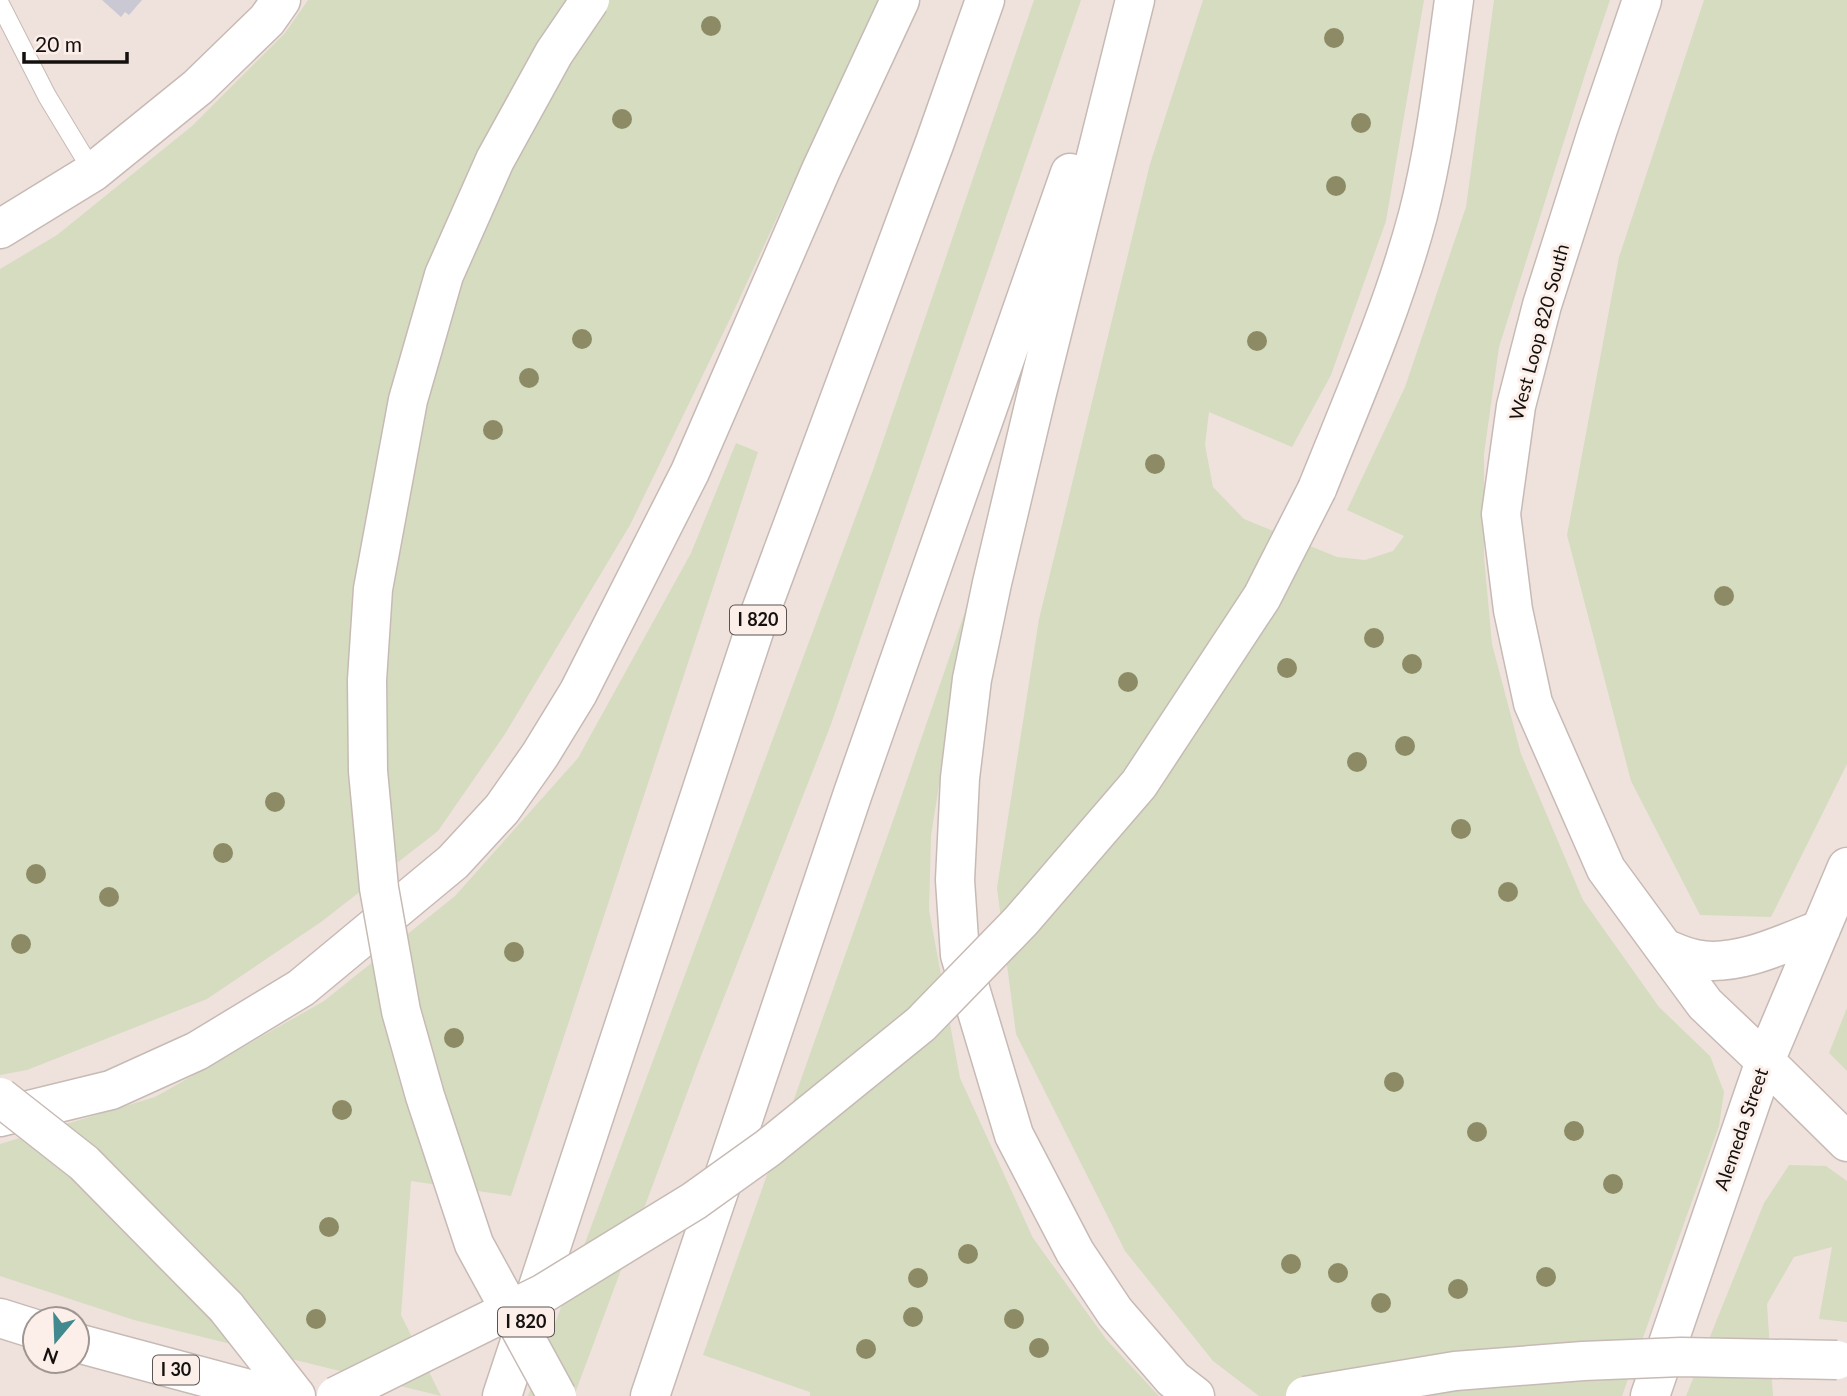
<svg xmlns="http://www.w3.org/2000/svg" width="1847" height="1396" font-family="Lato,sans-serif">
  <rect width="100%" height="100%" fill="#efe2dd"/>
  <!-- green -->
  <path fill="#d5dcbf" d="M308,0H878L730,319L630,525L505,734L438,831L321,922L207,999L27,1070L0,1075V269L57,235L192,126L285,33Z
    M1034,0H1081L830,727L699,1061L574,1396H528L873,470Z
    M1203,0H1424L1386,221L1331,375L1292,447L1209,412L1205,445L1213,487L1244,519L1337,557L1365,560L1393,551L1404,536L1347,510L1405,387L1466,207L1494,0H1610L1588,65L1499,347L1484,454V557L1492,644L1521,754L1583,900L1659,1007L1710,1056L1724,1092L1719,1126L1622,1396H1259L1213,1361L1125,1251L1016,1034L997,888L1039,619L1150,164Z
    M1704,0H1847V764L1771,917L1700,915L1631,781L1567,535L1619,257Z
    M736,443L758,452L511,1196L411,1181L401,1315L441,1396L134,1320L0,1276V1144L155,1097L324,1001L455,896L578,758L691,553Z
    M967,606L931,836L929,910L960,1078L1033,1238L1106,1339L1159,1396H810V1392L703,1355L896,812Z
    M1847,1008V1071L1829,1053Z
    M1789,1165L1826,1166L1847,1181V1322L1819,1319L1832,1247L1794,1257L1767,1304L1773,1396H1686L1764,1203Z"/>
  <!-- building -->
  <path fill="#c9c8d3" d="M102,0H142L129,15L125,12L121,17Z"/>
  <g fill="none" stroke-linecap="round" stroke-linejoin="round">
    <!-- lane casing -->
    <g stroke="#c7bab5" stroke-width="20">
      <path id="lane" d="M0,4L47,96L93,172"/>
    </g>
    <!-- secondary casing -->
    <g stroke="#c7bab5" stroke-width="41">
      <path id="secondary" d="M1642,0L1598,129L1542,305L1516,406L1501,514L1513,610L1533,703L1606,869L1705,1004L1765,1061L1847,1142
        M0,229L93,172L198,87L267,20L281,0
        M1664,948C1674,952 1684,957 1695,959C1734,968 1784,944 1821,929
        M1650,1396L1765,1061L1847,867"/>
    </g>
    <!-- highway casing -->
    <g stroke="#c7bab5" stroke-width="41">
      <path id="highway" d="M1135,0L1037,393L992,583L972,679L960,778L955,880L960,955L1014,1135L1075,1252L1115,1312L1173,1379L1195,1396
        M1317,489C1353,399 1393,309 1418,215C1436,145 1444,72 1454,0
        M0,1117L111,1090L197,1051L301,988L453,862L502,809L540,755L578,693L690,472L821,170L900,0
        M226,1307L296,1396
        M0,1318L35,1329
        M77,1343L275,1396
        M502,1396L760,613L935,142L985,0
        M650,1396L853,793L1070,173"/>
    </g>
    <!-- lane -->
    <use href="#lane" stroke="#fff" stroke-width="18"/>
    <!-- secondary -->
    <use href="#secondary" stroke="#fff" stroke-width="38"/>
    <!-- highway -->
    <use href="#highway" stroke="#fff" stroke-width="38"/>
    <!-- highway-bridge casing -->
    <g stroke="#c7bab5" stroke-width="41" stroke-linecap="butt">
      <path id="highway-bridge" d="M0,1097L84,1163L226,1307
        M336,1396L544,1293L694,1201L768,1148L921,1024L1021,921L1139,784L1262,597L1317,489
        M557,1396L474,1244L425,1096L401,1011L379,888L368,771L367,680L373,589L408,400L444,275L495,160L554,53L590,0
        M1305,1396L1455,1371L1583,1361L1681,1357L1837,1360"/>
    </g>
    <!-- highway-bridge -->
    <use href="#highway-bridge" stroke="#fff" stroke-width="38"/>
  </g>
  <!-- trees -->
  <g fill="#8d8b65">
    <circle cx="711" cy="26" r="10"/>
    <circle cx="1334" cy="38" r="10"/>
    <circle cx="622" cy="119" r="10"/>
    <circle cx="1361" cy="123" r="10"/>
    <circle cx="1336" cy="186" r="10"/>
    <circle cx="582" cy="339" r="10"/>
    <circle cx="1257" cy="341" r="10"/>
    <circle cx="529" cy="378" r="10"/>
    <circle cx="493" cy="430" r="10"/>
    <circle cx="1155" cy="464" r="10"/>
    <circle cx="1724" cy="596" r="10"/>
    <circle cx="1374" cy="638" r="10"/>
    <circle cx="1412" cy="664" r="10"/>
    <circle cx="1287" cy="668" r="10"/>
    <circle cx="1128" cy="682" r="10"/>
    <circle cx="1405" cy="746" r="10"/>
    <circle cx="1357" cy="762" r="10"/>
    <circle cx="275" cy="802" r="10"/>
    <circle cx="1461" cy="829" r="10"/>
    <circle cx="223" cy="853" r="10"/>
    <circle cx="36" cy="874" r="10"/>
    <circle cx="1508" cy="892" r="10"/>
    <circle cx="109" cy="897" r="10"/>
    <circle cx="21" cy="944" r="10"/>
    <circle cx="514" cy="952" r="10"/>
    <circle cx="454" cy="1038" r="10"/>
    <circle cx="1394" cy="1082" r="10"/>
    <circle cx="342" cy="1110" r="10"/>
    <circle cx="1574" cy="1131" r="10"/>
    <circle cx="1477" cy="1132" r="10"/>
    <circle cx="1613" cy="1184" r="10"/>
    <circle cx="329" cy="1227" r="10"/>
    <circle cx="968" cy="1254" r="10"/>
    <circle cx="1291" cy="1264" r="10"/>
    <circle cx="1338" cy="1273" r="10"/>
    <circle cx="1546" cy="1277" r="10"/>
    <circle cx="918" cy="1278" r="10"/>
    <circle cx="1458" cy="1289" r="10"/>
    <circle cx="1381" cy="1303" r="10"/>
    <circle cx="913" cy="1317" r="10"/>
    <circle cx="316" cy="1319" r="10"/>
    <circle cx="1014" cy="1319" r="10"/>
    <circle cx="1039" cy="1348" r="10"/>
    <circle cx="866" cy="1349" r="10"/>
  </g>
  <g text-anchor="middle" stroke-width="6" stroke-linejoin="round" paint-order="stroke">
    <!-- shield labels -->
    <g fill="#fcefea" stroke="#5a5350" stroke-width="2">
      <rect x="730" y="605.5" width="56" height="29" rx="5"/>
      <rect x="498" y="1307.5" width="56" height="29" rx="5"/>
      <rect x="153" y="1355.5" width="46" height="29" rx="5"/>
    </g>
    <g font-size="18" font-weight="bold" fill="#14100e">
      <text x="758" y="626">I 820</text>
      <text x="526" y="1328">I 820</text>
      <text x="176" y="1376">I 30</text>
    </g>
    <!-- street labels -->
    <g font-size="19" fill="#14100e" stroke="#fcefea">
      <text transform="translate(1539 332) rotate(-75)" y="7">West Loop 820 South</text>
      <text transform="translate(1741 1129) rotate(-71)" y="7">Alemeda Street</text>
    </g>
  </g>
  <!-- north arrow -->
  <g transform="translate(56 1340) rotate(199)"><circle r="33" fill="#fcefea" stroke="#9f9692" stroke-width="2"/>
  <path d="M0-5L12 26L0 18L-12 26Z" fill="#41898e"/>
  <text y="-10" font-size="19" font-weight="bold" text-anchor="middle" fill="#14100e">N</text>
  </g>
  <!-- scale -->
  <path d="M24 52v10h103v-10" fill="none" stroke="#14100e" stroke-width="3.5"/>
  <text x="35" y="52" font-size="21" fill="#14100e" stroke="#fcefea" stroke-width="5" paint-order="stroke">20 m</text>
</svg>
